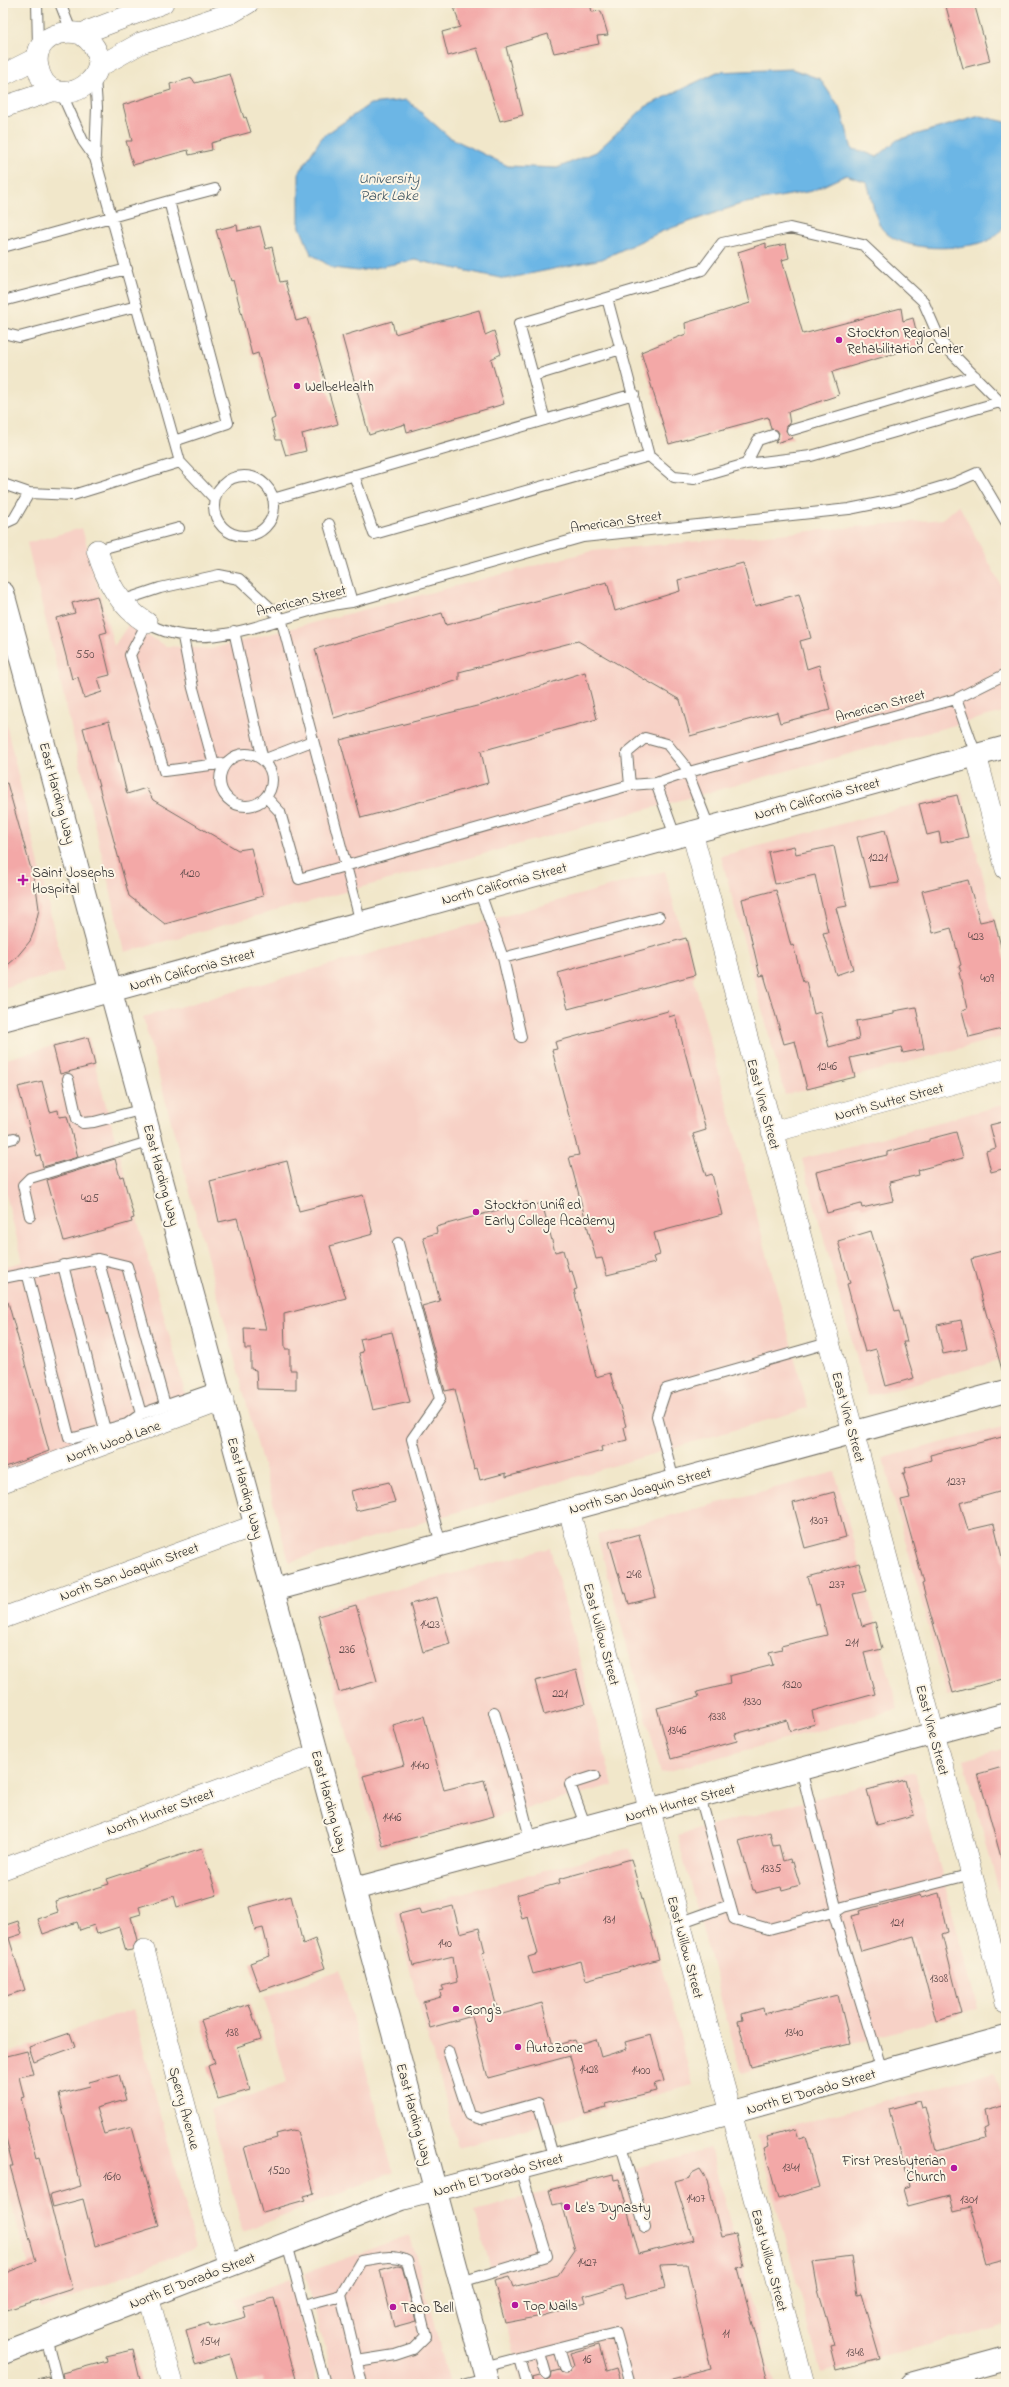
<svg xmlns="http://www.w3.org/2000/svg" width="1009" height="2387" font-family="'Indie Flower',sans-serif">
  <rect width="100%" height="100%" fill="#fcf5e5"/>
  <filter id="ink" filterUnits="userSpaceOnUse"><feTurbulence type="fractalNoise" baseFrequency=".025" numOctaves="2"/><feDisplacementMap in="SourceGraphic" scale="8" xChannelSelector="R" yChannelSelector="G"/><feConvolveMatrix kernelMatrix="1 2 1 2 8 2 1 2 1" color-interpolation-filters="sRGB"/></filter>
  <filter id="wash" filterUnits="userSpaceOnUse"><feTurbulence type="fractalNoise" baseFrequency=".012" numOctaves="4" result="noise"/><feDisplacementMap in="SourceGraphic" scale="16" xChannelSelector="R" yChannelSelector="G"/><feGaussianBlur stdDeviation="0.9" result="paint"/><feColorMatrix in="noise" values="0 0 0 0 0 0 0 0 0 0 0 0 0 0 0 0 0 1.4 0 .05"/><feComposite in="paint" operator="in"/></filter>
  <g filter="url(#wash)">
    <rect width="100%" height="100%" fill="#f1e7ca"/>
    <!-- built -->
    <path fill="#f7d1c6" d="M959,505L1006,595V711L125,952L27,543L82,528L114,646L128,625L166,646L211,649L592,551L943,519Z
      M3,711L64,972L3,988Z
      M961,792L1006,964V1036L785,1095L721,856Z
      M665,871L808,1408L289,1562L143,1017Z
      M87,1036L187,1400L87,1446L3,1474V1267L23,1262L3,1183V1060Z
      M1006,1104V1359L867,1396L802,1159Z
      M1006,1426V1680L947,1696L883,1458Z
      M835,1472L898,1709L661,1773L597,1535Z
      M550,1548L613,1785L378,1848L314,1611Z
      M1006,1748V1918L964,1760Z
      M915,1772L978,2009L741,2073L677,1835Z
      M630,1848L693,2085L458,2148L394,1911Z
      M340,1971L393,2172L243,2232L210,2109L287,2083L264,1997Z
      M133,2009L196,2248L41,2309L3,2173V2055Z
      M995,2072L1006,2114V2324L821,2373L757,2135Z
      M710,2148L774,2384H522L475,2211Z
      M410,2235L450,2384H334L305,2273Z
      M290,2279L318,2384H258L235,2299Z"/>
    <!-- water -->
    <path fill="#6cb6e5" stroke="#4c7088" d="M792,69L820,79L841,110L852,149L862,151L877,157L897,140L980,116L1006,122V225C1001,230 994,239 987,241C961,250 905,253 884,231C875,223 871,194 867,182L846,175L812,191L741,204L663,231L602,259L505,279L415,260L358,271L333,268L311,254L299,225V173L322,137L370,104L407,100L449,137L508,166L557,168L596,152L645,107L717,72Z"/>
    <g id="blocks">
      <!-- building -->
      <path fill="#f3a8a7" d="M453,3H590L592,12L601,11L608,35L597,36L599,44L554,53L548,34L506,47L523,115L500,121L477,48L448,56L442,32L460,27Z
        M945,3H974L990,61L963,68Z
        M230,74L244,118L246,117L251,132L211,143L212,150L189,155L188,150L133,165L126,141H132L123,105L171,90L170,84L192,78L195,83Z
        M237,225L238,231L260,226L266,249L272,247L280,282L285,281L296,321L307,318L338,424L302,434L306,451L286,456L281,440H276L271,420L275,418L258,353L252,355L233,280L231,281L216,230Z
        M766,243V248L786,244L789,258L782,260L803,334L901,308L903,321L913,318L920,346L832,372L839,395L788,412L790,424L787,426L786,431L793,438L775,443L779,433L777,430L771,429L768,417L669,444L641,352L686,334L685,323L750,303L738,252Z
        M479,310L485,335L494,331L501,354L491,359L504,404L407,432L405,424L369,435L342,336L392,321L395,334Z
        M743,563L755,606L799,594L811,638L800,641L807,669L819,665L830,710L780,723L777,712L690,736L680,700L578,641L459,672V680L334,718L315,649L442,613L446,625L607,582L615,611L680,591L678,580Z
        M97,596L107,632L100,634L110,675L98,678L102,692L84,698L78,677L72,679L56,618L75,613L72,603Z
        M585,672L597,719L481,751L488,783L361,818L340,740L481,705Z
        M109,721L127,794L146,788L153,800L238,850L251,848L263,896L165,924L129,896L83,728Z
        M7,783L36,887L39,909L34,931L30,941L16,958L3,969V784Z
        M957,795L968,837L941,843L939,832L927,835L919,804Z
        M885,830L899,883L870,887L857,837Z
        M794,846L796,854L834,846L847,906L836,908L853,969L836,975L823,933L828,932L815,875L775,884L768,852Z
        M968,880L980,922L994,919L1006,966V989L1002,991L1006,1008V1028L969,1037L962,1011L967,1009L959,972L961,971L959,966L961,965L951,928L933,933L922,891Z
        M776,890L791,946L793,945L803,981H806L814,1014L820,1012L829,1047L859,1039L856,1021L894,1014V1011L916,1007L924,1049L903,1053L901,1047L850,1058L855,1077L807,1089L795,1041L784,1044L764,975L760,976L742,899Z
        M686,938L695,975L568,1009L558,973Z
        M668,1011L669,1017L675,1015L706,1130L693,1134L706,1176L712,1174L722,1215L654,1233L660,1255L653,1257L655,1263L607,1275L602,1258L596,1259L569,1157L579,1155L552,1050L557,1049L555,1042Z
        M88,1037L95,1065L60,1074L53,1046Z
        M42,1081L50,1112L58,1110L59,1117L67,1116L78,1157L43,1167L40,1155L37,1156L18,1087Z
        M1006,1121V1168L991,1172L986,1151L996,1148L990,1125Z
        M956,1132L963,1158L918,1170L919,1175L889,1182L893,1201L862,1208L861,1204L827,1213L816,1172L887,1155V1152L929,1141V1139Z
        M115,1159L120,1177L123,1176L134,1218L131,1219L132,1222L64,1241L47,1180Z
        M287,1161L299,1211L363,1195L373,1234L330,1246L346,1298L284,1314L285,1349H290V1370H296V1390L257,1389L256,1370L251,1369V1349H245L244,1328L266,1329L237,1218L219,1222L210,1181Z
        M527,1202L528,1207L542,1203L555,1252L563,1250L569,1272L572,1271L577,1289L574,1290L596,1377L610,1373L626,1426L624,1427L627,1440L601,1447L602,1451L506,1477V1473L480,1480L477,1468L474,1469L455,1389L445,1391L422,1306L440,1301L423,1237L437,1233L436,1227Z
        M871,1231L895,1311L899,1310L907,1342H903L914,1378L886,1386L876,1349L865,1352L847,1284L850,1283L838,1241Z
        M1006,1250V1369L1002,1370L971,1259Z
        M3,1302H8L49,1451L3,1468Z
        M961,1320L967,1349L943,1354L937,1325Z
        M392,1332L410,1402L373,1410L359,1353L363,1352L360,1339Z
        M1006,1436V1490L960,1503L968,1530L994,1524L1006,1574V1589L1001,1590L1006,1606V1678L953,1693L922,1584L924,1583L901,1500L910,1498L903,1473H906L905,1468L931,1460L930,1455Z
        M389,1482L395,1502L356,1511L351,1491Z
        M834,1492L846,1537L805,1548L793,1503Z
        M639,1534L656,1597L629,1604L626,1593L624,1594L609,1542Z
        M859,1563L867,1591L853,1594L862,1626L875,1622L882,1649L864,1653L875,1694L812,1711L815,1724L790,1731L787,1720L735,1734L737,1741L671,1759L657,1708L699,1697L697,1692L730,1684L729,1676L773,1665L769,1652L782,1649L781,1646L827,1635L819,1604L816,1605L808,1577Z
        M437,1597L450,1644L423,1652L410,1604Z
        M356,1605L377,1681L339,1692L318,1616Z
        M576,1670L585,1704L544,1715L535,1681Z
        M424,1716L444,1790L484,1780L494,1816L383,1846L363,1776L404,1765L393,1725Z
        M1006,1766V1860L1002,1861L978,1774Z
        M905,1780L914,1815L877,1825L867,1790Z
        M770,1832L773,1846L779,1845L783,1861L790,1859L791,1863L793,1862L800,1885L782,1890L781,1887L756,1893L755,1890H753L739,1841Z
        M202,1848L217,1895L177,1907L174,1896L139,1907L141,1914L131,1917L137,1940L132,1950L126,1951L119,1927L97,1934L94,1925L80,1930L77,1922L43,1934L38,1919L58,1912L55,1901L109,1884L107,1879Z
        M631,1859L659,1959L586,1980L581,1961L533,1974L528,1957L538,1954L528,1917L522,1919L516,1895L560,1883L559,1879Z
        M939,1893L948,1932L942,1934L962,2014L936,2021L914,1936L861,1951L851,1916L860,1914L859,1911L920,1895L921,1898Z
        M291,1896L303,1944L315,1939L325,1968L260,1991L250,1963L270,1956L263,1928L255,1930L249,1907Z
        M453,1906L460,1933L479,1928L485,1952L482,1953L499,2015L542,2003L553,2046L575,2040L577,2045L596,2039L601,2057L627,2049L625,2042L651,2035L664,2081L654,2084L656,2091L605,2104L606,2108L585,2114L570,2056L488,2078L472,2016L430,2028L423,2002L441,1997L440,1991L444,1990L442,1986L457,1982L453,1956L413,1966L400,1914L419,1909L421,1914Z
        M18,1921L22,1934L9,1938L25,1990L3,1997V1926Z
        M838,1995L850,2043L750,2067L738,2021L743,2020L742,2014L763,2008L764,2014Z
        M249,2004L261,2039L237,2047L250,2090L218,2099L208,2066L215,2063L201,2020Z
        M70,2033L75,2047L34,2062L29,2047Z
        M27,2051L33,2074L19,2077L24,2097L21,2098L36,2159L39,2158L72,2289L7,2310L3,2301V2274L36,2261L10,2166H13L3,2128V2057Z
        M119,2074L126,2100L96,2108L104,2134L132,2127L159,2226L95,2246L83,2199L53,2207L50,2195L81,2186L59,2094L90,2086L89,2082Z
        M919,2101L921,2108L925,2107L936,2151L985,2138L983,2128L987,2126L984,2111L1003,2106L1006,2119V2260L986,2265L970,2207L954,2211L950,2195L908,2206L903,2188L909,2186L889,2109Z
        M796,2129L799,2139L805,2137L819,2187L778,2199L764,2148L769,2146L767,2137Z
        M292,2130L297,2131L314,2193L303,2196L305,2200L262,2212L244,2147L277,2138L276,2134Z
        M700,2169L707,2180L721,2237L736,2234L744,2267L738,2269L769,2384H673L672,2379L711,2369L687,2264L660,2265L665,2288L626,2298L622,2285L584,2296L586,2303L542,2316L505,2323L494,2281L509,2277L513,2287L558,2275L575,2250L562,2203L553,2205L549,2190L613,2174L614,2180L619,2179L639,2254L693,2240L675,2182L690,2178L692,2173Z
        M851,2257L857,2295L861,2294L880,2359L836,2370L830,2346L834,2345L818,2290L813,2262Z
        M398,2265L402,2266L416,2321L394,2327L380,2270Z
        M274,2298L296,2379L279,2384H265L263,2379L239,2384L230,2354L195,2364L186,2330L209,2323L210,2327L246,2317L243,2306Z
        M599,2345L606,2371L616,2368L621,2384H533L532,2378L540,2376L547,2380L551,2378L552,2372L559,2370L563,2374H567L574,2366L570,2353Z
        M133,2350L141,2384H64L62,2373L107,2361L106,2356Z
        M49,2376L51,2384H38L37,2379Z"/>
    </g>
  </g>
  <g filter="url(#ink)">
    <use href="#blocks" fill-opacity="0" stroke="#706d63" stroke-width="1"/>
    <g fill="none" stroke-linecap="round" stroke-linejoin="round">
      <!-- service casing -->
      <g stroke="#706d63" stroke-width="12">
        <path id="service" d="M37,3L38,47
          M60,3L71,31
          M61,92L83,141L95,158
          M169,201L215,189
          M3,247L169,201L228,423L174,441
          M607,298L702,270L722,243L790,228L863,245L923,301L941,342L1000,402
          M3,301L127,269
          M3,333L19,337L137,306
          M533,376L621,349
          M545,420L519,324L607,298L649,456
          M792,430L975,376
          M180,462L214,498
          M746,464L758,440L773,435
          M354,475L374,534L649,456L674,477L694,479L746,464L811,456L1000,402L1006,408
          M214 506a30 30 0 1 1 60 0a30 30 0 1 1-60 0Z
          M3,484L29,493L73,495L180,462L95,158L97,107L95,77
          M273,499L634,394
          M3,524L14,519L29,493
          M329,524L352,602
          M97,550L179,528
          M121,601L160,588L219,575L239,579L281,618L361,923
          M234,631L263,760L312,741
          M183,637L193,688L214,765
          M956,699L976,755
          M220 780a26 26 0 1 1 52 0a26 26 0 1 1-52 0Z
          M226,763L164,771L130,655L147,623C209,660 286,609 352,602L583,537L849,509L904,498L954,483L977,473L1006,522
          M656,783L675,836
          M630,785L627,753L645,738L667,744L685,766L709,827
          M266,797L280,812L299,879L630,785L656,783L689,772L956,699L1006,674
          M479,890L503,958L659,917
          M503,958L521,1037
          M68,1079L77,1119L83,1123L94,1122L144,1109
          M3,1141L14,1138
          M30,1216L23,1185L30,1178L152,1141
          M398,1243L440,1399L412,1439L441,1544
          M98,1259L141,1414
          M63,1265L105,1430
          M27,1272L69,1437L74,1438L127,1424L141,1414L219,1387
          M3,1278L98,1259L127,1266L165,1405
          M674,1481L657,1416L666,1389L828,1343
          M494,1712L518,1791L531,1842
          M801,1769L837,1911L835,1918L882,2071
          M700,1796L734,1919L769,1929L837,1911L843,1907L972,1874
          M586,1827L570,1784L595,1776
          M679,1923L730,1905
          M448,2051L469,2115L481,2119L538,2103L554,2159
          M620,2142L645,2227
          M287,2244L325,2384
          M461,2282L547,2256L520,2168
          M304,2305L341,2295
          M46,2337L58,2384
          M559,2348L565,2368
          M540,2353L546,2374
          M520,2358L527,2384
          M357,2361L395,2355L413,2349L426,2336L407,2261C393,2254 377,2258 361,2261L341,2295L362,2384
          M483,2367L616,2333L630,2384
          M963,2370L970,2384
          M466,2384L486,2379"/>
      </g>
      <!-- minor casing -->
      <g stroke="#706d63" stroke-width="22">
        <path id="minor" d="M81,34C135,72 49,124 38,67C32,40 59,28 81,34L163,3
          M98,67L141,43L231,13L248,3
          M3,75L37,58
          M3,107L55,90
          M97,550C106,580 119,606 147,623
          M976,755L1006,869
          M692,832L1006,2002
          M772,1132L1006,1069
          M3,1482L223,1400
          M569,1510L804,2384
          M3,1618L256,1525
          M3,1869L317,1754
          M144,1950L217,2227L229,2266
          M148,2297L173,2384"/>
      </g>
      <!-- tertiary casing -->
      <g stroke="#706d63" stroke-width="24">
        <path id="tertiary" d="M3,593L488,2384
          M3,1020L1006,747
          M274,1590L1006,1391
          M354,1889L1006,1714"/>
      </g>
      <!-- secondary casing -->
      <g stroke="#706d63" stroke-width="24">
        <path id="secondary" d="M3,2353L402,2199L730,2113L1006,2037
          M911,2384L1006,2358"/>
      </g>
      <!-- service -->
      <use href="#service" stroke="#fff" stroke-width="10"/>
      <!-- minor -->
      <use href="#minor" stroke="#fff" stroke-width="21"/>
      <!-- tertiary -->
      <use href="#tertiary" stroke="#fff" stroke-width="22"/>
      <!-- secondary -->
      <use href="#secondary" stroke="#fff" stroke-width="22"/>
    </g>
  </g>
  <!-- markers -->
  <g fill="#b5179e" stroke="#fcf5e5" stroke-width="1.5">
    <circle cx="839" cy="340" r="4"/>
    <circle cx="297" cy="386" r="4"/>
    <path d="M21 874h4v4h4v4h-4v4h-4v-4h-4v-4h4z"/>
    <circle cx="476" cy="1212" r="4"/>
    <circle cx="456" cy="2009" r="4"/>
    <circle cx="518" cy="2047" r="4"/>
    <circle cx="954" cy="2168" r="4"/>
    <circle cx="567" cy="2207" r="4"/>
    <circle cx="515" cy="2305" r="4"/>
    <circle cx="393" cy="2307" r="4"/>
  </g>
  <g text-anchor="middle" stroke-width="4" stroke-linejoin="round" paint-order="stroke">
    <!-- number labels -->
    <g font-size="12" fill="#5d4a4a">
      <text x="85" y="658">550</text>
      <text x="878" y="861">1221</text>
      <text x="190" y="877">1420</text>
      <text x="976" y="940">423</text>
      <text x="987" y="982">409</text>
      <text x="827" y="1070">1246</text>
      <text x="90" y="1202">425</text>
      <text x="956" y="1485">1237</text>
      <text x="819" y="1524">1307</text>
      <text x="634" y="1578">248</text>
      <text x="837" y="1588">237</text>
      <text x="430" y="1628">1423</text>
      <text x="852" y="1646">211</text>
      <text x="347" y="1653">236</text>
      <text x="792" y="1688">1320</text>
      <text x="560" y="1697">221</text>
      <text x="752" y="1705">1330</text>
      <text x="717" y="1720">1338</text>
      <text x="677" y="1734">1346</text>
      <text x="420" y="1769">1440</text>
      <text x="392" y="1821">1446</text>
      <text x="771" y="1872">1335</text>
      <text x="609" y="1923">131</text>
      <text x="897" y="1926">121</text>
      <text x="445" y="1947">140</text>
      <text x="939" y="1982">1308</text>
      <text x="232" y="2036">138</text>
      <text x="794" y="2036">1340</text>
      <text x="589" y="2073">1428</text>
      <text x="641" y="2074">1400</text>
      <text x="791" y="2171">1341</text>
      <text x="279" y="2174">1520</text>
      <text x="112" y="2180">1610</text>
      <text x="696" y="2202">1407</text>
      <text x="969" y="2203">1301</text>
      <text x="587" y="2266">1427</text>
      <text x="726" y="2337">11</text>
      <text x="210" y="2345">1541</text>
      <text x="855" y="2356">1348</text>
      <text x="587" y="2363">16</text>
    </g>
    <!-- poi labels -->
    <g font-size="14" fill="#2b2b2b" stroke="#fcf5e5" text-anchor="start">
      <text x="847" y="337">Stockton Regional<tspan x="847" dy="16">Rehabilitation Center</tspan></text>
      <text x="305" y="391">WelbeHealth</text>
      <text x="32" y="877">Saint Josephs<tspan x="32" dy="16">Hospital</tspan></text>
      <text x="484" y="1209">Stockton Unified<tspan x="484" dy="16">Early College Academy</tspan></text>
      <text x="464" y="2014">Gong's</text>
      <text x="526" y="2052">AutoZone</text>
      <text x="946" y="2165" text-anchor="end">First Presbyterian<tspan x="946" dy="16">Church</tspan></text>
      <text x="575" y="2212">Le's Dynasty</text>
      <text x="523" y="2310">Top Nails</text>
      <text x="401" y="2312">Taco Bell</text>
    </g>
    <!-- street labels -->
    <g font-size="14" fill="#2b2b2b" stroke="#fcf5e5">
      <text transform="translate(616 521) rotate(-8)" y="5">American Street</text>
      <text transform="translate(301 600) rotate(-14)" y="5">American Street</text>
      <text transform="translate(880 705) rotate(-15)" y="5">American Street</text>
      <text transform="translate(58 793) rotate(75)" y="5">East Harding Way</text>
      <text transform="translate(817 798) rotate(-15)" y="5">North California Street</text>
      <text transform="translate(504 883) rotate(-15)" y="5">North California Street</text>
      <text transform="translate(192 969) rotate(-15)" y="5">North California Street</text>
      <text transform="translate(889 1101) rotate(-15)" y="5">North Sutter Street</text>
      <text transform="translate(764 1104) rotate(75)" y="5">East Vine Street</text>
      <text transform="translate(162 1175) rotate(75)" y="5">East Harding Way</text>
      <text transform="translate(849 1417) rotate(75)" y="5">East Vine Street</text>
      <text transform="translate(113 1441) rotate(-20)" y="5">North Wood Lane</text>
      <text transform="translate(246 1488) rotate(75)" y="5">East Harding Way</text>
      <text transform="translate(640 1490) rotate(-15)" y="5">North San Joaquin Street</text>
      <text transform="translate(129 1571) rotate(-20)" y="5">North San Joaquin Street</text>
      <text transform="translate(602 1634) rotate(75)" y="5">East Willow Street</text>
      <text transform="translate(933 1730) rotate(75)" y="5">East Vine Street</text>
      <text transform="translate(330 1801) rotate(75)" y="5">East Harding Way</text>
      <text transform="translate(680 1802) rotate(-15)" y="5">North Hunter Street</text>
      <text transform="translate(160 1811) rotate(-20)" y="5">North Hunter Street</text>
      <text transform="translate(686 1947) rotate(75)" y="5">East Willow Street</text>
      <text transform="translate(811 2091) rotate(-16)" y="5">North El Dorado Street</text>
      <text transform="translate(185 2108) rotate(75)" y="5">Sperry Avenue</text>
      <text transform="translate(415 2114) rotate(75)" y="5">East Harding Way</text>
      <text transform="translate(498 2174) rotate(-15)" y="5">North El Dorado Street</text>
      <text transform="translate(770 2260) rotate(75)" y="5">East Willow Street</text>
      <text transform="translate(192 2280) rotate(-21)" y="5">North El Dorado Street</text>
    </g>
    <!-- water labels -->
    <g font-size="15" font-style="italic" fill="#3e5563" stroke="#fcf5e5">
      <text x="389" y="183">University<tspan x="389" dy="17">Park Lake</tspan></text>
    </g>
  </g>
  <!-- margin -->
  <rect width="1009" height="2387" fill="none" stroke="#fcf5e5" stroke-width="16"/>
</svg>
